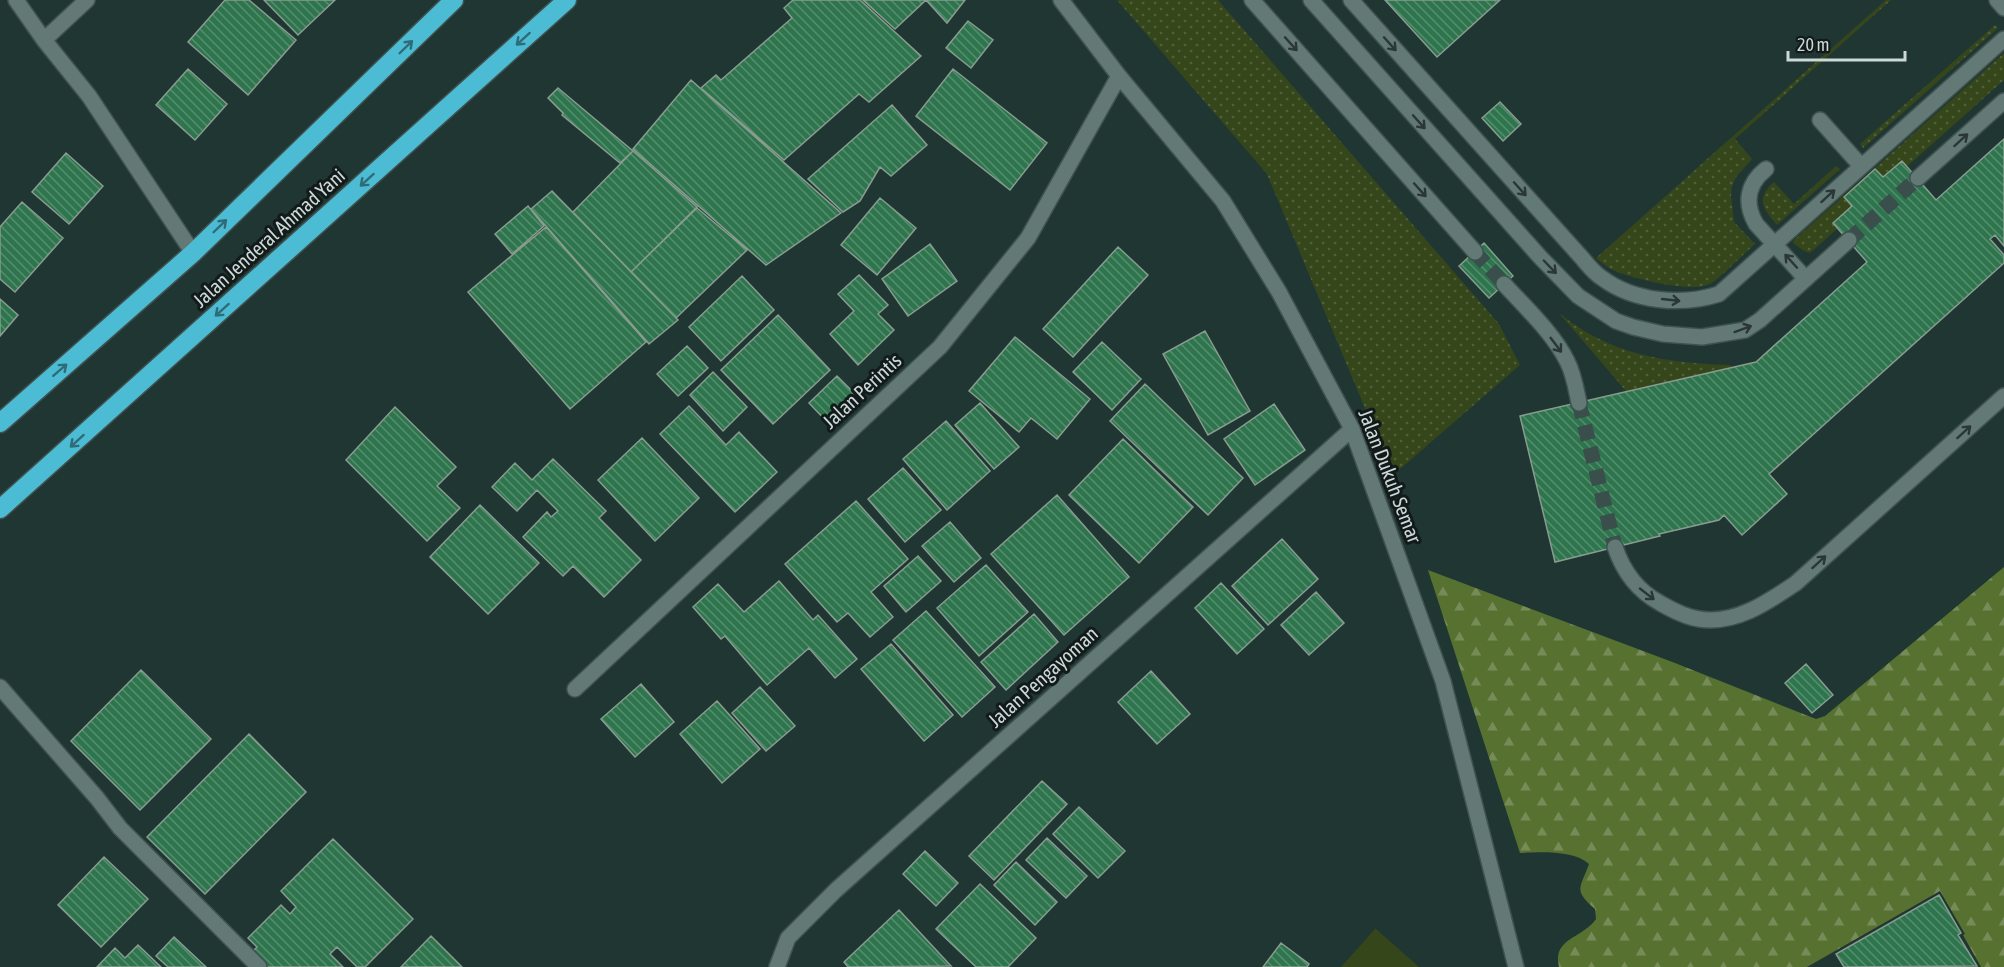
<svg xmlns="http://www.w3.org/2000/svg" width="2004" height="967" font-family="'Asap Condensed',sans-serif">
  <defs>
    <pattern id="grass-dots" width="8" height="8" patternUnits="userSpaceOnUse" patternTransform="scale(1.5)"><rect width="8" height="8" fill="#35461b"/><path d="M2 2h.1M6 6h.1" fill="none" stroke="#51603b" stroke-width="1.8" stroke-linecap="round"/></pattern>
    <pattern id="forest-firs" width="22" height="20" patternUnits="userSpaceOnUse" patternTransform="scale(1.5)"><rect width="22" height="20" fill="#577131"/><path d="M5 1l3.5 6h-7zM16 11l3.5 6h-7z" fill="#768b58"/></pattern>
    <pattern id="building-back-hatch" width="6" height="6" patternUnits="userSpaceOnUse" patternTransform="scale(1.5)"><rect width="6" height="6" fill="#2e754e"/><path d="M-1 5l2 2M0 0l6 6M5-1l2 2" fill="none" stroke="#558e6f"/></pattern>
  </defs>
  <rect width="100%" height="100%" fill="#203633"/>
  <!-- grass -->
  <path fill="url(#grass-dots)" d="M1117,0H1218L1499,324L1520,365L1393,475L1267,174Z
    M1886,0H1891L1735,139L1752,159L1736,177L1732,186L1731,196L1734,222L1755,244C1743,254 1722,277 1710,284C1692,293 1634,279 1615,271C1608,268 1602,263 1596,258Z
    M1995,25L1998,28L1863,148L1860,144Z
    M2004,53V80L1810,253L1804,251L1793,243L1794,240Z
    M1836,166L1840,169L1777,225C1763,208 1755,199 1774,182L1794,204Z
    M1559,313C1610,355 1666,363 1730,365L1732,367L1626,391Z"/>
  <!-- forest -->
  <path fill="url(#forest-firs)" d="M2004,567V967H1981L1963,935L1965,934L1940,891L1807,967H1559C1552,938 1582,939 1596,919L1595,909C1573,890 1580,889 1589,864C1574,850 1540,852 1520,853L1428,570L1675,663L1816,719L1825,716Z"/>
  <!-- garden -->
  <path fill="#35461b" d="M1376,928V929L1419,967H1341Z"/>
  <!-- building -->
  <path fill="url(#building-back-hatch)" stroke="#899c8f" stroke-width="1.5" d="M225,0H249L296,40L248,95L188,42Z
    M264,0H335L298,35Z
    M793,0H860L921,56L869,102L859,94L784,160L701,88L716,75L721,80L792,18L784,8Z
    M863,0H926L895,29Z
    M926,0H965L947,23Z
    M1385,0H1500L1437,57Z
    M968,21L993,40L971,68L946,48Z
    M188,69L227,104L195,140L156,105Z
    M953,69L1047,143L1010,190L916,116Z
    M691,80L841,213L766,265L633,149Z
    M558,88L633,151L620,163L562,115L563,113L548,98Z
    M1500,102L1521,124L1503,141L1482,118Z
    M892,105L927,145L891,176L880,167L860,201L843,212L808,179Z
    M2004,139V246L1995,235L1990,239L2004,255V263L1769,474L1787,494L1742,535L1724,515L1719,520L1659,534L1660,536L1555,562L1520,416L1756,362L1867,262L1833,223L1852,206L1844,197L1875,169L1883,177L1902,161L1936,200Z
    M633,151L697,207L631,272L573,212Z
    M66,153L103,186L69,224L32,192Z
    M552,191L678,320L649,344L531,209Z
    M880,198L916,228L877,275L841,245Z
    M22,202L63,238L15,292L0,279V227Z
    M528,206L544,226L512,254L495,234Z
    M697,208L747,250L676,318L631,272Z
    M546,227L646,342L570,409L468,292Z
    M1484,243L1513,276L1489,298L1459,266Z
    M930,244L957,281L908,316L882,279Z
    M1118,247L1148,275L1073,357L1043,329Z
    M859,275L888,305L878,314L894,330L858,365L830,334L854,311L838,294Z
    M742,276L774,310L721,361L689,327Z
    M0,299L18,315L0,336Z
    M778,315L830,370L773,424L721,370Z
    M1205,331L1250,411L1208,435L1163,354Z
    M1015,337L1090,399L1057,439L1031,418L1019,432L969,391Z
    M1102,342L1141,379L1112,410L1073,372Z
    M687,346L708,368L678,396L657,374Z
    M713,372L747,407L723,431L690,395Z
    M837,376L859,398L830,425L809,403Z
    M1145,384L1243,478L1208,515L1110,421Z
    M980,403L1019,447L994,469L955,425Z
    M1274,404L1305,450L1255,485L1224,439Z
    M689,406L726,445L739,432L777,472L735,512L660,434Z
    M395,407L456,467L437,486L460,508L427,541L346,460Z
    M946,421L990,471L947,510L903,459Z
    M642,438L699,498L655,541L598,480Z
    M1123,439L1193,507L1139,563L1069,495Z
    M553,459L606,511L599,518L641,560L604,597L573,566L563,576L523,537L547,512L551,517L558,511L537,490L517,511L492,487L515,463L532,480Z
    M903,468L941,510L905,542L868,499Z
    M1057,495L1129,577L1064,635L991,554Z
    M856,501L908,559L871,592L893,617L870,637L848,613L837,622L785,564Z
    M480,505L539,563L488,614L430,557Z
    M950,522L981,558L954,582L922,546Z
    M1282,539L1318,579L1268,625L1232,586Z
    M918,556L941,581L906,612L884,586Z
    M986,565L1028,612L979,656L937,608Z
    M779,581L813,620L818,615L857,659L835,678L809,648L767,685L725,636L721,639L693,607L718,584L744,612Z
    M1221,583L1264,629L1237,654L1195,608Z
    M1316,592L1344,623L1309,655L1281,625Z
    M926,611L995,687L962,717L893,640Z
    M1034,614L1058,642L1006,690L981,662Z
    M891,644L953,715L924,741L861,669Z
    M1806,664L1833,695L1812,713L1785,683Z
    M141,670L211,739L140,810L71,741Z
    M1151,671L1190,714L1157,744L1118,702Z
    M641,684L674,722L635,757L601,719Z
    M760,687L795,726L766,751L732,713Z
    M717,701L760,749L722,783L680,734Z
    M249,734L306,792L205,894L147,837Z
    M1042,781L1067,804L994,880L969,856Z
    M1079,807L1125,851L1098,878L1053,834Z
    M1047,838L1087,876L1066,898L1026,860Z
    M333,839L413,919L365,967H357L337,947L330,954L343,967H268L253,951L257,947L248,938L281,905L290,914L296,907L281,891Z
    M925,851L958,883L936,906L903,874Z
    M104,857L148,899L101,947L58,905Z
    M1016,862L1057,902L1035,925L994,885Z
    M980,884L1036,938L1008,967H976L936,929Z
    M1939,895L1961,933L1958,935L1977,966L1844,967L1836,954Z
    M899,910L951,966L848,967L844,962Z
    M431,936L462,967H401Z
    M174,937L206,967H168L156,956Z
    M1281,943L1309,964L1307,967H1263Z
    M138,945L161,967H97L115,948L125,958Z"/>
  <g fill="none" stroke-linecap="round" stroke-linejoin="round">
    <!-- minor-tunnel -->
    <path stroke="#3a4e4c" stroke-width="15" stroke-dasharray="15 8" stroke-linecap="butt" d="M1849,240L1918,178
      M1475,252L1504,284
      M1579,403L1615,547"/>
    <!-- minor casing -->
    <g stroke="#3f5250" stroke-width="18">
      <path id="minor" d="M16,0L44,40L89,96L193,253
        M1061,0L1119,76L1223,201L1279,292L1352,429L1443,681L1516,967
        M1252,0L1475,252
        M1311,0L1540,257L1578,296L1616,321L1633,327L1663,334L1702,337L1745,330L1760,320L1849,240
        M1351,0L1582,258C1588,265 1594,273 1602,278C1634,302 1682,306 1719,294L2004,39
        M1997,0L2004,8
        M44,40L87,0
        M1820,120L1861,166
        M1766,169C1747,184 1744,203 1756,224L1806,279
        M1918,178L2004,101
        M1504,284C1526,308 1553,333 1567,361C1574,374 1576,389 1579,403
        M1615,547C1623,571 1638,591 1660,603C1672,610 1685,617 1699,619C1735,625 1768,602 1796,583L2004,396
        M0,687L97,798L120,828L259,967
        M575,689L940,347L1028,238L1119,76
        M777,967L788,938L836,890L1352,429"/>
    </g>
    <!-- highway casing -->
    <g stroke="#3f5250" stroke-width="21">
      <path id="highway" d="M0,423L193,253L454,0
        M0,509L567,0"/>
    </g>
    <!-- minor -->
    <use href="#minor" stroke="#627976" stroke-width="15"/>
    <!-- highway -->
    <use href="#highway" stroke="#4cbcd4" stroke-width="18"/>
  </g>
  <!-- one-way arrows -->
  <defs><path id="oneway-shaft" d="M-6 0H5M1.5-3L5.5 0L1.5 3" fill="none" stroke-width="1.6" stroke-linecap="round" stroke-linejoin="round" transform="scale(1.5)"/></defs>
  <g stroke="#2f6c77">
    <use href="#oneway-shaft" transform="translate(523 39) rotate(138)"/>
    <use href="#oneway-shaft" transform="translate(406 47) rotate(-44)"/>
    <use href="#oneway-shaft" transform="translate(367 180) rotate(138)"/>
    <use href="#oneway-shaft" transform="translate(220 226) rotate(-44)"/>
    <use href="#oneway-shaft" transform="translate(222 310) rotate(138)"/>
    <use href="#oneway-shaft" transform="translate(60 370) rotate(-41)"/>
    <use href="#oneway-shaft" transform="translate(77 441) rotate(138)"/>
  </g>
  <g stroke="#2a3736">
    <use href="#oneway-shaft" transform="translate(1291 44) rotate(48)"/>
    <use href="#oneway-shaft" transform="translate(1390 44) rotate(48)"/>
    <use href="#oneway-shaft" transform="translate(1419 122) rotate(48)"/>
    <use href="#oneway-shaft" transform="translate(1961 140) rotate(-42)"/>
    <use href="#oneway-shaft" transform="translate(1520 189) rotate(48)"/>
    <use href="#oneway-shaft" transform="translate(1420 190) rotate(48)"/>
    <use href="#oneway-shaft" transform="translate(1828 196) rotate(-42)"/>
    <use href="#oneway-shaft" transform="translate(1791 261) rotate(-132)"/>
    <use href="#oneway-shaft" transform="translate(1550 267) rotate(46)"/>
    <use href="#oneway-shaft" transform="translate(1671 300) rotate(6)"/>
    <use href="#oneway-shaft" transform="translate(1743 329) rotate(-20)"/>
    <use href="#oneway-shaft" transform="translate(1556 345) rotate(53)"/>
    <use href="#oneway-shaft" transform="translate(1964 432) rotate(-42)"/>
    <use href="#oneway-shaft" transform="translate(1819 562) rotate(-42)"/>
    <use href="#oneway-shaft" transform="translate(1647 594) rotate(38)"/>
  </g>
  <g text-anchor="middle" stroke-width="6" stroke-linejoin="round" paint-order="stroke">
    <!-- street labels -->
    <g font-size="20" fill="#ccd9d7" stroke="#121b1a">
      <text transform="translate(269 238) rotate(-42)" y="7">Jalan Jenderal Ahmad Yani</text>
      <text transform="translate(862 391) rotate(-43)" y="7">Jalan Perintis</text>
      <text transform="translate(1390 476) rotate(69)" y="7">Jalan Dukuh Semar</text>
      <text transform="translate(1043 677) rotate(-42)" y="7">Jalan Pengayoman</text>
    </g>
  </g>
  <!-- scale -->
  <path d="M1788 51v9h117v-9" fill="none" stroke="#ccd9d7" stroke-width="3"/>
  <text x="1797" y="51" font-size="18" fill="#ccd9d7" stroke="#121b1a" stroke-width="4.5" paint-order="stroke">20 m</text>
</svg>
